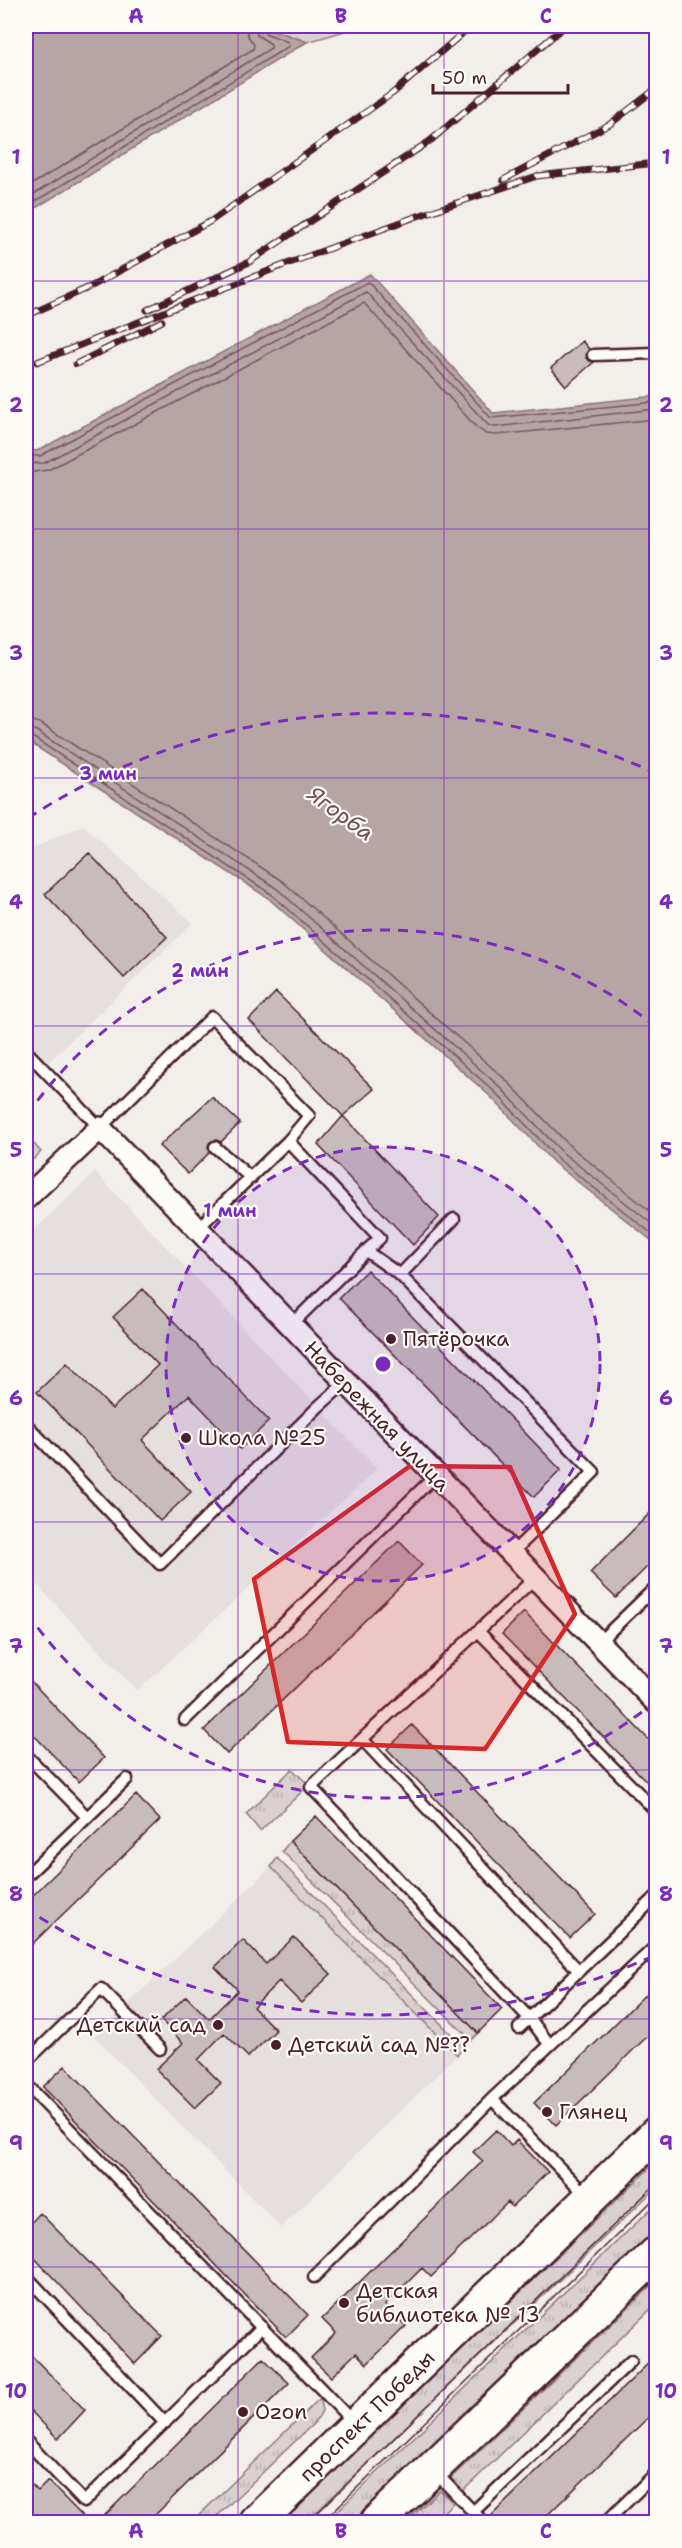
<svg xmlns="http://www.w3.org/2000/svg" width="682" height="2548" font-family="'Shantell Sans',sans-serif">
  <defs>
    <pattern id="grass-tufts" width="24" height="20" patternUnits="userSpaceOnUse" patternTransform="scale(1.5)"><rect width="24" height="20" fill="#d9d0cf"/><path d="M3 7l-1-3M5 7V3M7 7l1-3M15 17l-1-3M17 17v-4M19 17l1-3" fill="none" stroke="#bcb2b2"/></pattern>
    <pattern id="park-dots" width="8" height="8" patternUnits="userSpaceOnUse" patternTransform="scale(1.5)"><rect width="8" height="8" fill="#d9d0cf"/><path d="M2 2h.1M6 6h.1" fill="none" stroke="#bcb2b2" stroke-width="1.8" stroke-linecap="round"/></pattern>
  </defs>
  <rect width="100%" height="100%" fill="#f2efeb"/>
  <filter id="ink" filterUnits="userSpaceOnUse"><feTurbulence type="fractalNoise" baseFrequency=".0167" numOctaves="2"/><feDisplacementMap in="SourceGraphic" scale="12" xChannelSelector="R" yChannelSelector="G"/><feConvolveMatrix kernelMatrix="1 2 1 2 8 2 1 2 1" color-interpolation-filters="sRGB"/></filter>
  <g filter="url(#ink)">
    <!-- built -->
    <path fill="#e5dfdd" d="M83,825L193,923L26,1084V852Z
      M95,1172L377,1469L137,1691L26,1573V1238Z
      M271,1867L457,2055L281,2228L94,2036Z"/>
    <!-- grass -->
    <path fill="url(#grass-tufts)" stroke="#92787d" stroke-width="1.5" d="M262,26H356L359,27L307,42Z
      M292,1769L309,1785L260,1831L246,1814Z
      M290,1841L478,2033L471,2040L282,1851Z
      M277,1858L464,2047L457,2055L271,1867Z
      M656,2162V2188L306,2522H280Z
      M656,2204V2231L356,2522H326Z
      M654,2283L656,2285V2304L463,2491L451,2478Z
      M320,2398C325,2411 321,2416 312,2425L211,2522H192Z
      M440,2490L453,2503L433,2522H406Z"/>
    <!-- park -->
    <path fill="url(#park-dots)" stroke="#92787d" stroke-width="1.5" d="M26,1135L41,1152L26,1166Z"/>
    <!-- water -->
    <path fill="#b7a5a6" stroke="#8b6f75" stroke-width="1.5" d="M26,26H262L307,42L26,214Z
      M370,274L493,413L656,396V1244L554,1163L491,1097L268,898L26,740V450L37,451Z"/>
    <g fill="none" stroke-linecap="round" stroke-linejoin="round">
      <!-- shore -->
      <path stroke="#76555c" stroke-width="1.5" d="M26,188L253,49L254,45L248,36L246,26
        M26,199L271,48V44L257,35L255,26
        M26,207L289,46L288,42L265,33L263,26
        M26,456H40L368,282L491,418L656,402
        M26,464L44,463L366,292L488,425L495,427L656,409
        M26,473L48,470L364,303L476,427L486,434L496,435L656,419
        M26,719L40,723L282,881L506,1080L570,1146L656,1216
        M26,728L35,730L276,888L500,1087L563,1153L656,1227
        M26,735L31,736L271,894L495,1092L558,1159L656,1237"/>
    </g>
    <!-- building -->
    <path fill="#c8bbbb" stroke="#4a1f2b" stroke-width="1.5" d="M582,341L589,349L586,358L594,362L566,386L551,368Z
      M89,853L167,937L124,978L45,894Z
      M276,992L374,1089L343,1116L249,1020Z
      M212,1097L240,1123L221,1142L216,1140L210,1142L208,1146L210,1152L188,1174L159,1146Z
      M343,1116L439,1217L413,1245L318,1145Z
      M367,1270L561,1470L534,1497L339,1298Z
      M143,1289L269,1421L240,1449L189,1395L142,1440L191,1492L160,1521L37,1392L67,1363L112,1409L158,1365L113,1317Z
      M657,1506V1557L616,1598L590,1573Z
      M399,1541L422,1565L227,1754L204,1730Z
      M524,1612L657,1748V1792L502,1634Z
      M26,1676L104,1758L79,1782L26,1727Z
      M412,1725L595,1914L570,1938L387,1749Z
      M136,1795L160,1820L26,1950V1902Z
      M316,1816L502,2009L478,2033L290,1841Z
      M294,1937L331,1974L301,2003L279,1981L253,2007L276,2030L248,2057L224,2033L198,2060L221,2083L195,2108L156,2069L183,2043L161,2020L186,1996L209,2019L238,1990L215,1967L243,1940L266,1964Z
      M657,1983V2027L556,2125L534,2103Z
      M65,2066L308,2315L286,2337L43,2087Z
      M496,2130L511,2146L517,2140L548,2172L512,2207L508,2202L431,2277L422,2268L385,2305L406,2326L367,2364L356,2353L331,2377L311,2358L336,2333L322,2319L483,2161L473,2152Z
      M40,2213L162,2336L135,2364L26,2249V2228Z
      M26,2350L85,2410L58,2439L26,2406Z
      M657,2355V2409L539,2523H490L489,2518Z
      M263,2358L289,2383L147,2523H97Z
      M26,2479L38,2491L48,2481L89,2523H26Z"/>
    <g fill="none" stroke-linecap="round" stroke-linejoin="round">
      <!-- service casing -->
      <g stroke="#4a1f2b" stroke-width="15">
        <path id="service" d="M593,355L656,353
          M26,1051L100,1128L212,1017L309,1116L288,1141
          M215,1147L251,1178
          M198,1228L288,1141L380,1238L366,1251
          M400,1275L454,1219
          M291,1325L366,1251L400,1275L594,1472L511,1554
          M26,1424L160,1564L318,1407L346,1382
          M535,1578L478,1631L656,1811
          M478,1631L311,1787L530,2019L550,2045
          M598,1643L656,1587
          M185,1720L435,1476
          M363,1740L579,1971
          M26,1755L87,1817
          M26,1876L127,1779
          M519,2028L656,1897
          M26,2062L101,1989L160,2049
          M26,2084L355,2424
          M492,2099L656,1946
          M26,2276L165,2423
          M314,2277L492,2099L586,2195
          M26,2441L84,2502L262,2327
          M434,2471L483,2522
          M473,2512L631,2361
          M606,2522L656,2473"/>
      </g>
      <!-- minor casing -->
      <g stroke="#4a1f2b" stroke-width="26">
        <path id="minor" d="M26,1198L100,1128L656,1702"/>
      </g>
      <!-- primary casing -->
      <g stroke="#4a1f2b" stroke-width="38">
        <path id="primary" d="M257,2522L656,2134
          M377,2522L656,2254"/>
      </g>
      <!-- service -->
      <use href="#service" stroke="#fdfcf7" stroke-width="10"/>
      <!-- minor -->
      <use href="#minor" stroke="#fdfcf7" stroke-width="21"/>
      <!-- primary -->
      <use href="#primary" stroke="#fdfcf7" stroke-width="33"/>
      <!-- tram -->
      <path stroke="#4a1f2b" stroke-width="1.5" d="M308,2522L656,2184
        M322,2522L656,2197"/>
      <!-- rail casing -->
      <g stroke="#4a1f2b" stroke-width="7">
        <path id="rail" d="M503,180L610,124L656,89
          M147,310L249,262L430,141L565,26
          M26,316L92,286L211,221L393,93L471,26
          M37,362L276,268L415,217L537,176L656,163
          M76,364L162,321"/>
      </g>
      <!-- rail -->
      <use href="#rail" stroke="#fdfcf7" stroke-width="4.5" stroke-dasharray="14" stroke-linecap="butt"/>
    </g>
  </g>
  <!-- marked area -->
  <path fill="#d62828" fill-opacity="0.2" stroke="#d62828" stroke-width="4.5" stroke-linejoin="round" d="M410,1466L510,1467L575,1614L485,1749L288,1742L254,1579Z"/>
  <!-- grid -->
  <path fill="none" stroke="#7b2cbf" stroke-width="1.5" stroke-opacity="0.55" d="M238,26V2522M444,26V2522M26,281H656M26,529H656M26,778H656M26,1026H656M26,1274H656M26,1522H656M26,1770H656M26,2019H656M26,2267H656"/>
  <!-- distance rings -->
  <circle cx="383" cy="1364" r="217" fill="#7b2cbf" fill-opacity=".12"/>
  <g fill="none" stroke="#7b2cbf" stroke-width="3" stroke-dasharray="10 8">
    <circle cx="383" cy="1364" r="217"/>
    <path d="M656 1701A434 434 0 0 1 27 1613M27 1115A434 434 0 0 1 656 1027"/>
    <path d="M653 1956A651 651 0 0 1 28 1910M28 818A651 651 0 0 1 653 772"/>
  </g>
  <!-- markers -->
  <g fill="#4a1f2b" stroke="#fdfcf7" stroke-width="2">
    <circle cx="391" cy="1339" r="6"/>
    <circle cx="186" cy="1438" r="6"/>
    <circle cx="218" cy="2025" r="6"/>
    <circle cx="276" cy="2045" r="6"/>
    <circle cx="547" cy="2112" r="6"/>
    <circle cx="344" cy="2303" r="6"/>
    <circle cx="243" cy="2412" r="6"/>
  </g>
  <g text-anchor="middle" stroke-width="4.5" stroke-linejoin="round" paint-order="stroke">
    <!-- poi labels -->
    <g font-size="21" fill="#4a1f2b" stroke="#fdfcf7" text-anchor="start">
      <text x="403" y="1346">Пятёрочка</text>
      <text x="198" y="1445">Школа №25</text>
      <text x="206" y="2032" text-anchor="end">Детский сад</text>
      <text x="288" y="2052">Детский сад №??</text>
      <text x="559" y="2119">Глянец</text>
      <text x="356" y="2298">Детская<tspan x="356" dy="24">библиотека № 13</tspan></text>
      <text x="255" y="2419">Ozon</text>
    </g>
    <!-- street labels -->
    <g font-size="21" fill="#4a1f2b" stroke="#fdfcf7">
      <text transform="translate(377 1416) rotate(46)" y="7">Набережная улица</text>
      <text transform="translate(367 2416) rotate(-44)" y="7">проспект Победы</text>
    </g>
    <!-- water labels -->
    <g font-size="22" font-style="italic" fill="#704e56" stroke="#fdfcf7">
      <text transform="translate(341 813) rotate(36)" y="8">Ягорба</text>
    </g>
  </g>
  <circle cx="383" cy="1364" r="9" fill="#7b2cbf" stroke="#fdfcf7" stroke-width="3"/>
  <g font-size="18" text-anchor="middle" font-weight="bold" fill="#7b2cbf" stroke="#fdfcf7" stroke-width="4.5" stroke-linejoin="round" paint-order="stroke">
    <text x="108" y="780">3 мин</text>
    <text x="200" y="977">2 мин</text>
    <text x="230" y="1217">1 мин</text>
  </g>
  <!-- margin -->
  <rect width="682" height="2548" fill="none" stroke="#fdfcf7" stroke-width="66"/>
  <!-- scale -->
  <path d="M433 84v9h135v-9" fill="none" stroke="#4a1f2b" stroke-width="3"/>
  <text x="442" y="84" font-size="18" fill="#4a1f2b" stroke="#fdfcf7" stroke-width="4.5" paint-order="stroke">50 m</text>
  <rect x="33" y="33" width="616" height="2482" fill="none" stroke="#7b2cbf" stroke-width="2"/>
  <g font-size="20" text-anchor="middle" font-weight="bold" fill="#7b2cbf">
    <text x="136" y="23">A</text>
    <text x="341" y="23">B</text>
    <text x="546" y="23">C</text>
    <text x="16" y="164">1</text>
    <text x="666" y="164">1</text>
    <text x="16" y="412">2</text>
    <text x="666" y="412">2</text>
    <text x="16" y="660">3</text>
    <text x="666" y="660">3</text>
    <text x="16" y="909">4</text>
    <text x="666" y="909">4</text>
    <text x="16" y="1157">5</text>
    <text x="666" y="1157">5</text>
    <text x="16" y="1405">6</text>
    <text x="666" y="1405">6</text>
    <text x="16" y="1653">7</text>
    <text x="666" y="1653">7</text>
    <text x="16" y="1901">8</text>
    <text x="666" y="1901">8</text>
    <text x="16" y="2150">9</text>
    <text x="666" y="2150">9</text>
    <text x="16" y="2398">10</text>
    <text x="666" y="2398">10</text>
    <text x="136" y="2538">A</text>
    <text x="341" y="2538">B</text>
    <text x="546" y="2538">C</text>
  </g>
</svg>
